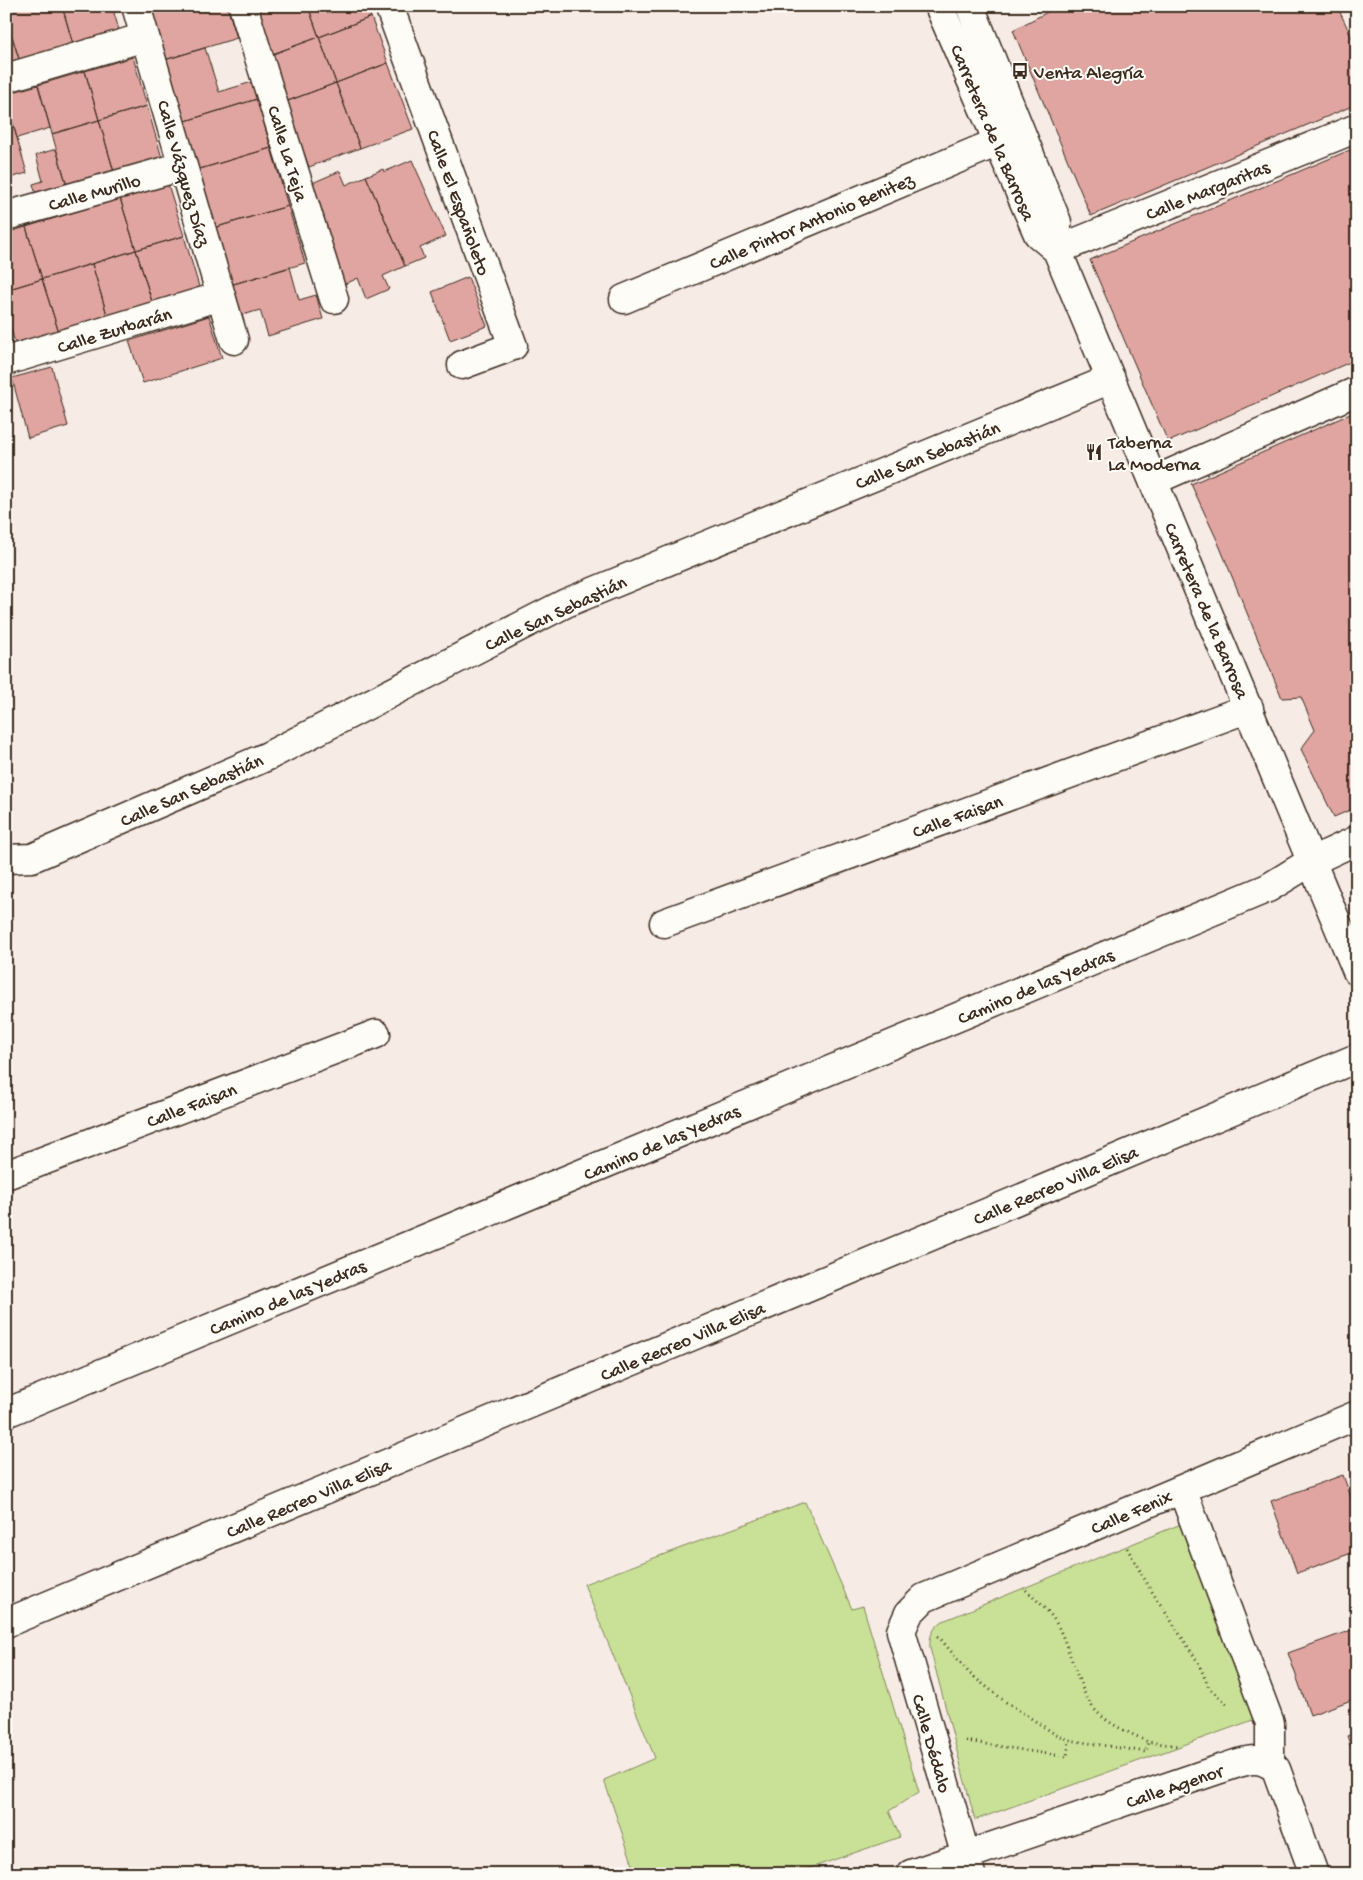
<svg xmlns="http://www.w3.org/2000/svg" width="1363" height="1880" font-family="'Gochi Hand',sans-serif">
  <rect width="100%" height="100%" fill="#f7ebe6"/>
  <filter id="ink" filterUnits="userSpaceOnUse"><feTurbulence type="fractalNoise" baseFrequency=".02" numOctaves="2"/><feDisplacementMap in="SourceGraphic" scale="10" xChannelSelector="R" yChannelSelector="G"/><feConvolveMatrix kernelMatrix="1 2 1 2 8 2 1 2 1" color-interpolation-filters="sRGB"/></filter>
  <g filter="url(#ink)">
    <!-- green -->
    <path fill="#c9e197" stroke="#82865a" d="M805,1502L852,1609L863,1606L919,1792L889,1811L900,1837L793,1874H636L604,1780L655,1758L584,1584Z
      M1203,1515L1278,1711L975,1820L930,1648C929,1635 933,1628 943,1621Z"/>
    <!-- building -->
    <path fill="#e0a5a1" stroke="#3b2a1e" d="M6,6H62L73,44L19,59L6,17Z
      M62,6H112L119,30L73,44Z
      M154,6H227L237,38L161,61L145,9Z
      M256,6H308L319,37L270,55Z
      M308,6H367L371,17L319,37Z
      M1059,6H1337L1357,48V104L1091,216L1013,30Z
      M6,17L19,59L6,63Z
      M371,17L388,63L336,83L319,37Z
      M319,37L336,83L285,102L270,55Z
      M205,48L219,92L252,82L257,99L179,123L161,61Z
      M133,57L147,106L99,120L85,71Z
      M388,63L413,129L360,148L336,83Z
      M85,71L99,120L52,134L38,85Z
      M336,83L360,148L309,167L285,102Z
      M38,85L50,128L17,138L6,100V94Z
      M257,99L271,148L193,171L179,123Z
      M6,100L27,173L6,179Z
      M147,106L162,158L114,172L99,120Z
      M99,120L114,172L67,186L52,134Z
      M1357,147V359L1168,442L1090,260Z
      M271,148L288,206L210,229L193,171Z
      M56,149L67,186L36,195L33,184L43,181L36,155Z
      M412,160L446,236L420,248L424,258L405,266L366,176L383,169L384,172Z
      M340,171L346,185L366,176L405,266L383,276L389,289L366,299L358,278L339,287L310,184Z
      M168,184L184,236L136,250L120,198Z
      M120,198L136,250L42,279L26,227Z
      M288,206L305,263L227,286L210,229Z
      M26,227L42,279L6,290V233Z
      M184,236L200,290L153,305L136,250Z
      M136,250L153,305L108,318L92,264Z
      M92,264L108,318L59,333L42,279Z
      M290,267L299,300L316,295L323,319L268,336L260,310L236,317L227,286Z
      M468,277L487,326L450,340L432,292Z
      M42,279L59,333L16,346L6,312V290Z
      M209,316L222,358L143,383L129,341Z
      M52,367L68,426L28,438L12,378Z
      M1357,411V807L1334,817L1301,749L1315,730L1301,697L1282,698L1217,540L1191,484Z
      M1343,1475L1357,1514V1551L1297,1573L1271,1501Z
      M1357,1628V1698L1310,1715L1288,1653Z
      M1357,1732V1763L1347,1736Z"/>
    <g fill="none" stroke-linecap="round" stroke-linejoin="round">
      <!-- minor casing -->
      <g stroke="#3b2a1e" stroke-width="31">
        <path id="minor" d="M136,6L234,340
          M243,6L334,299
          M389,6L513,346L462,365
          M939,6L1038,234L1057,250
          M970,6L1057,222V250C1157,490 1258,730 1357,971
          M6,78L145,37
          M6,216L183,166
          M1057,250L1357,128
          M624,299L998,142
          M6,361L221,296
          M1153,481L1357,391
          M6,859L32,858L268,756L566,603L1111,379
          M664,923L1249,708
          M6,1175L376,1034
          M6,1413L1268,888L1312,861L1357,840
          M1182,1489L1270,1723V1764
          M6,1623L1357,1058
          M911,1874L1220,1769C1241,1763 1257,1752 1276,1769L1314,1874
          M971,1874L901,1631L909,1613L924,1598L1357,1415"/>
      </g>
      <!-- path -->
      <path stroke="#3b2a1e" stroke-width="3" stroke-dasharray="1 4" stroke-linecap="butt" d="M1127,1548L1149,1587L1198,1662L1209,1688L1228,1705
        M1026,1590C1035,1599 1046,1608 1053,1618C1070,1643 1078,1693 1097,1712C1111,1726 1131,1733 1148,1742
        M938,1636L970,1674L1006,1702L1052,1732L1069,1740
        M966,1741L1067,1757L1069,1740L1146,1752L1148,1742L1179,1746"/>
      <!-- minor -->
      <use href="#minor" stroke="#fdfcf7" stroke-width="28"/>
    </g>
  </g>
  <!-- icons -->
  <defs>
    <g id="bus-bare" transform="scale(1.35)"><path d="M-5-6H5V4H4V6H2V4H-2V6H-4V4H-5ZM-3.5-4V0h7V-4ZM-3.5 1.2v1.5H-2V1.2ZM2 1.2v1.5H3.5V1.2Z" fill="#3b2a1e" stroke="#fdfcf7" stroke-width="2.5" paint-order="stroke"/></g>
    <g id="restaurant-bare" transform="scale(1.35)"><path d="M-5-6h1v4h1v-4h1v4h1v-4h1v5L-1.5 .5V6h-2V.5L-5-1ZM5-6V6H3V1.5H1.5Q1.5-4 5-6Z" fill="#3b2a1e" stroke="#fdfcf7" stroke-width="2.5" paint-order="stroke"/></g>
  </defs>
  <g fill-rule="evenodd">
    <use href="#bus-bare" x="1020" y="71"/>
    <use href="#restaurant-bare" x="1094" y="452"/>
  </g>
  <g text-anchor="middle" stroke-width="4" stroke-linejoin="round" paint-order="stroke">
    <!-- poi labels -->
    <g font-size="19" fill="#3b2a1e" stroke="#fdfcf7" text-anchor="start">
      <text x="1034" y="78">Venta Alegría</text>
      <text x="1108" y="448">Taberna<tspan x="1108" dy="22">La Moderna</tspan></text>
    </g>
    <!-- street labels -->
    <g font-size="19" fill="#3b2a1e" stroke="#fdfcf7">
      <text transform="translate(994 132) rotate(67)" y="7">Carretera de la Barrosa</text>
      <text transform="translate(289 153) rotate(73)" y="7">Calle La Teja</text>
      <text transform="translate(185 173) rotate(74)" y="7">Calle Vázquez Díaz</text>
      <text transform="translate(1207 189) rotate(-22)" y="7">Calle Margaritas</text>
      <text transform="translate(94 191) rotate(-16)" y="7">Calle Murillo</text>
      <text transform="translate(460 202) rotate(70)" y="7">Calle El Españoleto</text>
      <text transform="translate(811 220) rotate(-23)" y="7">Calle Pintor Antonio Benitez</text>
      <text transform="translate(114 329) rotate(-17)" y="7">Calle Zurbarán</text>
      <text transform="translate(927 454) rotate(-22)" y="7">Calle San Sebastián</text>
      <text transform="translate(1208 610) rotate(67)" y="7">Carretera de la Barrosa</text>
      <text transform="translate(555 612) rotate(-25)" y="7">Calle San Sebastián</text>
      <text transform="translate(191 789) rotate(-24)" y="7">Calle San Sebastián</text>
      <text transform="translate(957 815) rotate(-20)" y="7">Calle Faisan</text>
      <text transform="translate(1035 985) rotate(-23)" y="7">Camino de las Yedras</text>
      <text transform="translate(191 1104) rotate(-21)" y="7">Calle Faisan</text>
      <text transform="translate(661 1141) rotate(-23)" y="7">Camino de las Yedras</text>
      <text transform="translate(1055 1184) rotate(-23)" y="7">Calle Recreo Villa Elisa</text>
      <text transform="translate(287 1296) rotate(-23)" y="7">Camino de las Yedras</text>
      <text transform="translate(682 1340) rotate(-23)" y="7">Calle Recreo Villa Elisa</text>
      <text transform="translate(308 1497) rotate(-23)" y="7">Calle Recreo Villa Elisa</text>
      <text transform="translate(1131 1511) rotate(-23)" y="7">Calle Fenix</text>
      <text transform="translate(933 1743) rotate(74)" y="7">Calle Dédalo</text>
      <text transform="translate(1174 1785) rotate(-19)" y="7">Calle Agenor</text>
    </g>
  </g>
  <!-- margin -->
  <rect width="1363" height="1880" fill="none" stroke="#fdfcf7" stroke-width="25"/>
  <rect x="12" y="12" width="1338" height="1855" fill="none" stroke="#3b2a1e" stroke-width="2" filter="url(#ink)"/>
</svg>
